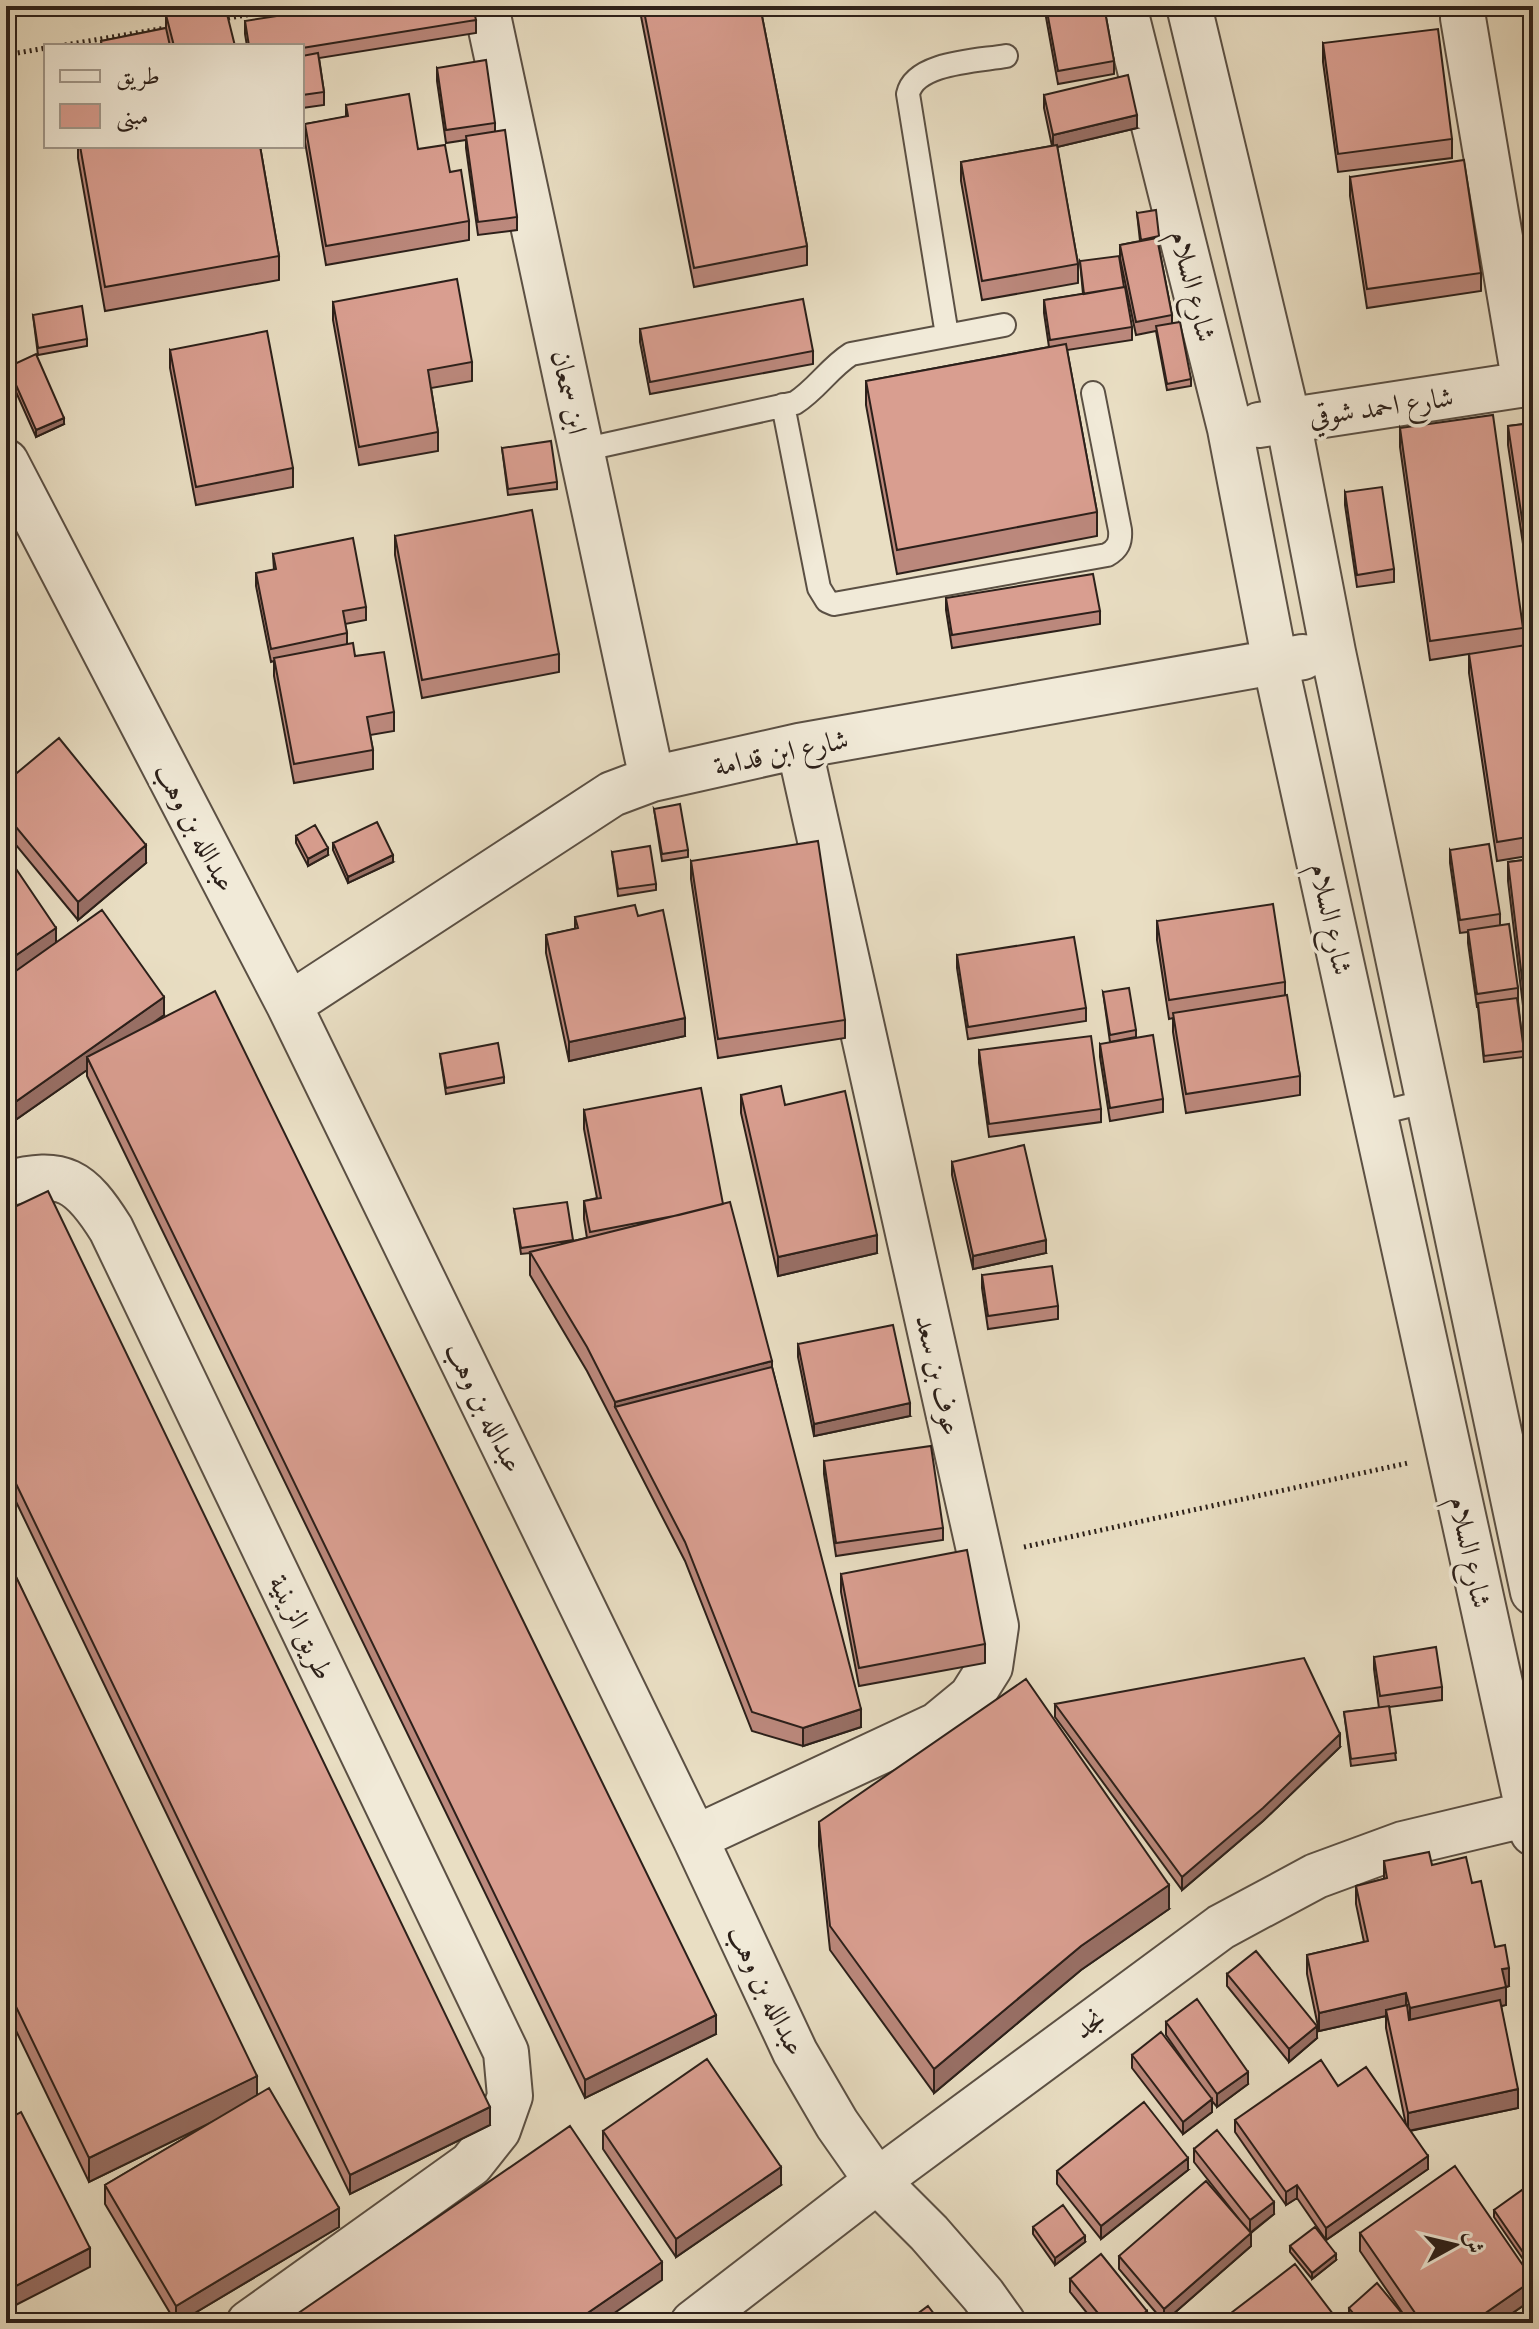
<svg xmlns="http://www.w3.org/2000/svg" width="1539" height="2329" font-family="'IM FELL French Canon',Amiri,serif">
  <rect width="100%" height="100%" fill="#e9dec3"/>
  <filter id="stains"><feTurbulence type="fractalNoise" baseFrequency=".0025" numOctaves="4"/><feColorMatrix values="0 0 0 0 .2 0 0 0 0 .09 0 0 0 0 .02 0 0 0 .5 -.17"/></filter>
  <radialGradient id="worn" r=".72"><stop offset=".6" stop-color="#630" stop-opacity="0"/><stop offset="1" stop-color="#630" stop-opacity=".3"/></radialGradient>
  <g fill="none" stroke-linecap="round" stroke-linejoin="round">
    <!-- lane casing -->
    <g stroke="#5b5044" stroke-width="26">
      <path id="lane" d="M947,335L908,94C915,62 978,61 1006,56
        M783,405L819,588L827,601L834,604L1107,555C1118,549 1121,542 1120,530L1093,393
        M582,450L795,403C817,389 829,368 851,354L1004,325
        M1375,1114L1428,1101"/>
    </g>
    <!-- street casing -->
    <g stroke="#5b5044" stroke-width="48">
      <path id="street" d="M486,6L652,779
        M1124,6L1230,429L1275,662L1533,1833
        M1189,6L1288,420L1333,652L1533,1592
        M1463,18L1525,385
        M1259,425L1533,383
        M6,462L289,1005L695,1838L795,2052L837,2124L877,2181L929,2233L983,2295L1003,2323
        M289,1005L612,794L652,779L799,746L1303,657
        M6,1184C63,1168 81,1181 111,1229L506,2052L510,2096L498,2130L471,2164L249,2323
        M695,1838L937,1725L971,1697L990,1667L996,1626L799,746
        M693,2323L877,2181L1221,1927L1316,1876L1403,1844L1533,1813"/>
    </g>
    <!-- path -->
    <path stroke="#2c201a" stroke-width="5" stroke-dasharray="2 4" stroke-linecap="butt" d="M222,19L299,6
      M59,46L172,27
      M6,55L46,48
      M1024,1547L1408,1463"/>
    <!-- lane -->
    <use href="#lane" stroke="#f1ead8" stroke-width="22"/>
    <!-- street -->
    <use href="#street" stroke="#f1ead8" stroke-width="44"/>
  </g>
  <!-- wall -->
  <path fill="#bb887c" stroke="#2c201a" stroke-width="2" d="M639,6H760L807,246V265L694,287Z
    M1044,6H1104L1114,61V74L1058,84Z
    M166,15L235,46H101V41L166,28Z
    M476,20V33L319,58L324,92V105L302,108V46H247L245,34V21Z
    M1323,43L1452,139V158L1338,172L1323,62Z
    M437,68L495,123V131L517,217V230L478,235L466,148V140L446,143L437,81Z
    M1044,95L1137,128L1057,147L1078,264V283L982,300L961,181V162L1052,146L1044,108Z
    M346,105L418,149L450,172L469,221V240L326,265L305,142V124L346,117Z
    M78,146H260L279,256V280L105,311L78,158Z
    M1350,177L1481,273V291L1367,308L1350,196Z
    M1137,213L1159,236V243H1158L1172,315V323L1191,379V386L1167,390L1156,331L1136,335L1120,258V245L1140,241Z
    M1080,261L1132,327V340L1067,350L1097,512V536L897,574L866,405V381L1049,347L1044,313V300L1083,294Z
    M333,302L472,362V381L431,388L438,432V451L359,465L333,320Z
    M33,315L87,339V346L38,355Z
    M640,329L813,351V364L650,394L640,342Z
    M170,350L293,468V487L196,505L170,368Z
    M8,367L64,424L36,437L8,374Z
    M1533,423V610L1508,445V426Z
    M1400,428L1523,628V645L1533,644V855L1497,861L1469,673V654L1430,660L1400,447Z
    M502,448L557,482V489L508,495Z
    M1345,492L1394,569V582L1357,587L1345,505Z
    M395,536L559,654V672L422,698L395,555Z
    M273,554L366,607V620L345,624L347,633V644L394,712V731L370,735L373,750V769L294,783L274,676V661L271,662L256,586V573L274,570Z
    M946,598L1100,611V624L952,648L946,610Z
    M6,782L146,863L78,920L6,833Z
    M654,809L688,850V857L662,861Z
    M296,836L328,855L308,866L296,843Z
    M333,843L393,862L348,883L333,850Z
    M1450,850L1500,914V925L1518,988V1001L1524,1057L1484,1062L1478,1007H1477L1468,943V932L1460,933L1450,863Z
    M612,852L656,884V890L618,896Z
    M6,854L56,943L164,1015L153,1023L716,2034L585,2098L87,1076V1070L11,1123L6,1116Z
    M1533,859V1046L1528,1047L1508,881V862Z
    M691,861L845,1020V1038L718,1058L691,879Z
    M638,916L685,1036L569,1061L546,953V935L575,929V917Z
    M1157,921L1285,982V995L1300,1076V1095L1186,1113L1173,1032V1018L1169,1019L1157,940Z
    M957,955L1086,1008V1021L968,1039L957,968Z
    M1103,992L1136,1030V1037L1110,1042Z
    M1100,1044L1163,1099V1112L1110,1121L1100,1057Z
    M979,1050L1101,1109V1122L989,1137L979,1063Z
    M440,1054L504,1077V1083L446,1094Z
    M741,1095L785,1105L877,1253L778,1276L741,1113Z
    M584,1110L723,1204L772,1367L861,1727L803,1746L752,1731L685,1561L587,1371L530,1275V1253L521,1254L514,1209L573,1241L587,1238L584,1219V1201L597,1198L584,1129Z
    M952,1162L1046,1253L973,1269L952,1175Z
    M6,1211L490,2125L350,2194L6,1481Z
    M982,1275L1058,1306V1319L988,1329L982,1288Z
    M798,1344L910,1416L814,1436L798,1357Z
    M824,1461L943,1528V1540L836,1556L824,1474Z
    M6,1556L257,2095L339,2227L178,2323H176L105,2204V2185L210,2123L89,2182L6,2010Z
    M841,1574L985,1644V1663L859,1686L841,1592Z
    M1374,1657L1442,1687V1700L1389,1707L1396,1760L1351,1766L1344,1712L1379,1708L1374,1669Z
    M1055,1704L1340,1747L1263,1821L1182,1890L1055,1717Z
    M819,1822L1169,1909L1081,1970L934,2093L830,1950L819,1846Z
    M1384,1861L1432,1865L1472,1883L1509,1986L1506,1987V2005L1501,2006L1518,2108L1410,2131L1428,2169L1326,2240L1297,2198L1286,2205L1235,2132V2120L1338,2086L1406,2125L1386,2028V2016L1319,2031L1307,1974V1955L1364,1942L1356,1904V1886L1384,1879Z
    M1227,1974L1317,2038L1289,2062L1227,1986Z
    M1166,2022L1248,2084L1217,2107L1212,2101V2112L1183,2134L1132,2068V2055L1200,2084L1166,2035Z
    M603,2131L781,2185L676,2257L603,2149Z
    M1194,2149L1274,2214L1251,2233V2246L1164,2322L1119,2269V2256L1238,2218L1194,2162Z
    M1188,2170L1101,2239L1057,2184V2171Z
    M1533,2206V2256L1525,2262L1494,2217V2210Z
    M1033,2227L1085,2242L1055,2265L1033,2234Z
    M1360,2233L1533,2299L1498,2323H1351L1349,2320V2308L1406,2318L1360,2251Z
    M1290,2246L1336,2260L1312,2279L1290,2252Z
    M1070,2279L1147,2323H1095L1070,2292Z"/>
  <!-- shaded-wall -->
  <path fill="#986f65" stroke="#2c201a" stroke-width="2" d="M1137,115V128L1053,148V135Z
    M12,212V225L6,227V215Z
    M64,418V424L36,437V430Z
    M146,845V863L78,920V902Z
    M328,848V855L308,866V859Z
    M393,855V862L348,883V877Z
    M56,928V947L6,981V962Z
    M164,997V1015L92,1067L87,1057V1070L11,1123V1105Z
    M685,1018V1036L569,1061V1042Z
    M877,1235V1253L778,1276V1257Z
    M1046,1240V1253L973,1269V1256Z
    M772,1361V1385L615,1407V1402Z
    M910,1403V1416L814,1436V1424Z
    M861,1709V1727L803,1746V1728Z
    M1340,1734V1747L1263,1821L1182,1890V1877Z
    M1169,1885V1909L1081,1970L934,2093V2069L1081,1946Z
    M1509,1968V1986L1506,1987V2005L1410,2027V2008L1502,1969Z
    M1406,1993V2012L1386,2010V2016L1319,2031V2013Z
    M716,2015V2034L585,2098V2080Z
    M1317,2026V2038L1289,2062V2049Z
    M1248,2072V2084L1217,2107V2094Z
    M257,2076V2100L89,2182V2158Z
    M1518,2089V2108L1408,2131V2113Z
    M1212,2099V2112L1183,2134V2122Z
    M490,2107V2125L350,2194V2175Z
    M1428,2156V2169L1326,2240V2228Z
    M1188,2158V2170L1101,2239V2226Z
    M781,2167V2185L676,2257V2239Z
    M1297,2185V2198L1286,2205V2192Z
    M1274,2202V2214L1250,2233V2220Z
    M339,2208V2227L178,2323H176V2306Z
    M1251,2233V2246L1164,2322V2309Z
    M1085,2236V2242L1055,2265V2258Z
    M90,2248V2267L6,2310V2291Z
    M1533,2249V2256L1525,2262V2255Z
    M1336,2254V2260L1312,2279V2273Z
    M662,2262V2280L600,2323H573Z
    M1533,2280V2299L1498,2323H1471Z
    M1147,2311V2323H1131Z"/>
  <!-- building -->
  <path fill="#d99e90" stroke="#2c201a" stroke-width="2" d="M203,6H225L235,46H174L166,15Z
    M342,6H473L476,20L302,48V46H249L245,21Z
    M643,6H760L807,246L694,268Z
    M1046,6H1104L1114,61L1058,71Z
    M166,28L170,46H102L101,41Z
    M1438,29L1452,139L1338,154L1323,43Z
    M318,53L324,92L302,95V56Z
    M486,60L495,123L446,130L437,68Z
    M1128,75L1137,115L1053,135L1044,95Z
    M409,94L418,149L445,145L450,172L461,170L469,221L326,246L305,124L348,116L346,105Z
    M505,130L517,217L478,222L466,136Z
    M1057,145L1078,264L982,281L961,162Z
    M80,146H260L279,256L105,287Z
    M1464,160L1481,273L1367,289L1350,177Z
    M6,198L12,212L6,215Z
    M1156,210L1159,236L1141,240L1137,213Z
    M1157,238L1172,315L1136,322L1120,245Z
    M1119,256L1124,287L1084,294L1080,261Z
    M457,279L472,362L428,370L438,432L359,447L333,302Z
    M1125,287L1132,327L1050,340L1044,300Z
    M803,299L813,351L650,382L640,329Z
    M82,306L87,339L38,348L33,315Z
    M1180,322L1191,379L1167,384L1156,326Z
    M267,331L293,468L196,487L170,350Z
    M1066,344L1097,512L897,550L866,381Z
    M36,354L64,418L36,430L8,367Z
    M1493,415L1523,628L1430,641L1400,428Z
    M1533,423V592L1508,426Z
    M551,441L557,482L508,489L502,448Z
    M1382,487L1394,569L1357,575L1345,492Z
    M532,510L559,654L422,680L395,536Z
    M353,538L366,607L343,611L347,633L271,649L256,573L276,569L273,554Z
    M1093,574L1100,611L952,635L946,598Z
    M353,643L355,656L384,652L394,712L367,717L373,750L294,764L274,658Z
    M1533,644V836L1497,842L1469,654Z
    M59,738L146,845L78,902L6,815V782Z
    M680,804L688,850L662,854L654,809Z
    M377,822L393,855L348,877L333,843Z
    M315,825L328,848L308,859L296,836Z
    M818,841L845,1020L718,1039L691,861Z
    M1489,844L1500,914L1460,920L1450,850Z
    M650,846L656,884L618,889L612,852Z
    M6,854L56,928L6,962Z
    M1533,859V1027L1528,1028L1508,862Z
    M1273,904L1285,982L1169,1000L1157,921Z
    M635,905L638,916L663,910L685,1018L569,1042L546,935L578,928L575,917Z
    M102,910L164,997L11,1105L6,1097V978Z
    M1509,924L1518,988L1477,994L1468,930Z
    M1074,937L1086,1008L968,1027L957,955Z
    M1129,988L1136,1030L1110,1035L1103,992Z
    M215,991L716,2015L585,2080L87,1057Z
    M1287,995L1300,1076L1186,1094L1173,1013Z
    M1517,998L1524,1051L1484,1056L1478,1003Z
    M1153,1035L1163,1099L1110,1108L1100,1044Z
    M1091,1036L1101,1109L989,1124L979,1050Z
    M498,1043L504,1077L446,1088L440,1054Z
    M781,1086L785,1105L845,1091L877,1235L778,1257L741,1095Z
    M701,1088L723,1204L679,1215L590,1232L584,1201L601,1198L584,1110Z
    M1024,1145L1046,1240L973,1256L952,1162Z
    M48,1191L490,2107L350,2175L6,1463V1211Z
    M567,1202L573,1240L521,1248L514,1209Z
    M730,1202L772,1361L615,1402L587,1347L530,1252Z
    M1052,1266L1058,1306L988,1316L982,1275Z
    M893,1325L910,1403L814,1424L798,1344Z
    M772,1367L861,1709L803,1728L752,1712L685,1542L615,1407Z
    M931,1446L943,1528L836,1543L824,1461Z
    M967,1550L985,1644L859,1668L841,1574Z
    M6,1556L257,2076L89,2158L6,1986Z
    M1436,1647L1442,1687L1380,1696L1374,1657Z
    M1304,1658L1340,1734L1263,1808L1182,1877L1055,1704Z
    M1026,1679L1169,1885L1081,1946L934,2069L830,1926L819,1822Z
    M1389,1706L1396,1753L1351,1759L1344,1712Z
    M1429,1852L1432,1865L1466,1857L1472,1883L1481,1881L1495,1947L1505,1945L1509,1968L1502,1969L1506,1987L1410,2008L1406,1993L1319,2013L1307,1955L1368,1941L1356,1886L1387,1878L1384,1861Z
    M1256,1951L1317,2026L1289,2049L1227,1974Z
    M1197,1999L1248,2072L1217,2094L1166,2022Z
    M1500,2000L1518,2089L1408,2113L1386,2010L1407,2005L1409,2020Z
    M1161,2032L1212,2099L1183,2122L1132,2055Z
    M707,2059L781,2167L676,2239L603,2131Z
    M1321,2060L1338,2086L1366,2067L1428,2156L1326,2228L1297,2185L1286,2192L1235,2120Z
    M269,2088L339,2208L176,2306L105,2185Z
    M1144,2102L1188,2158L1101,2226L1057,2171Z
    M21,2112L90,2248L6,2291V2120Z
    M570,2126L662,2262L573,2323H284Z
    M1217,2130L1274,2202L1250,2220L1194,2149Z
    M1455,2166L1533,2280L1471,2323H1422L1360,2233Z
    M1206,2181L1251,2233L1164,2309L1119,2256Z
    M1522,2190L1533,2206V2249L1525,2255L1494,2210Z
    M1063,2205L1085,2236L1055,2258L1033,2227Z
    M1315,2227L1336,2254L1312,2273L1290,2246Z
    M1101,2254L1147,2311L1131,2323H1106L1070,2279Z
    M1295,2264L1339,2322L1337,2323H1218Z
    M1377,2283L1410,2323H1361L1349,2308Z
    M928,2306L941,2323H905Z
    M95,2314L97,2323H62Z"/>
  <g text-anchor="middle" stroke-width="7" stroke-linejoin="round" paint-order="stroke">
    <!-- street labels -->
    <g font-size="28" fill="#2c201a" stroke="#f1ead8">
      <text transform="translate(1194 286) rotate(76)" y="10">شارع السلام</text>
      <text transform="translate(570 392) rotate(78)" y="10">ابن سمعان</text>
      <text transform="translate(1381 406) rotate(-8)" y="10">شارع احمد شوقي</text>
      <text transform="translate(781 752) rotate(-12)" y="10">شارع ابن قدامة</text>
      <text transform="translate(196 827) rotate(62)" y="10">عبدالله بن وهب</text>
      <text transform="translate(1332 919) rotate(78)" y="10">شارع السلام</text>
      <text transform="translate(939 1375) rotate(77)" y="10">عوف بن سعد</text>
      <text transform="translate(485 1407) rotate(64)" y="10">عبدالله بن وهب</text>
      <text transform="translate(1471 1552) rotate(78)" y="10">شارع السلام</text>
      <text transform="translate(302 1627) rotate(64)" y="10">طريق الزينية</text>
      <text transform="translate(767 1990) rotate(64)" y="10">عبدالله بن وهب</text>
      <text transform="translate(1089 2023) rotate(-37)" y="10">نجد</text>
    </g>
  </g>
  <!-- margin -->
  <rect width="1539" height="2329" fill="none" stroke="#e9dec3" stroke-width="32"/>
  <rect x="8" y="8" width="1523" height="2313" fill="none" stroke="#2c201a" stroke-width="4"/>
  <rect x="16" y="16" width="1507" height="2297" fill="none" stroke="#2c201a" stroke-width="2"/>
  <!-- legend -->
  <rect x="44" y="44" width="260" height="104" fill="#f1ead8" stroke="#a2998c" stroke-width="2"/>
  <rect x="60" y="70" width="40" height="12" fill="#f1ead8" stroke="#a2998c" stroke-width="2"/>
  <text x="116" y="84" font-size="24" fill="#2c201a">طريق</text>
  <rect x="60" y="104" width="40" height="24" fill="#d99e90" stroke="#a2998c" stroke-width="2"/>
  <text x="116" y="124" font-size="24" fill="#2c201a">مبنى</text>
  <!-- north arrow -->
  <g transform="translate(1455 2245) rotate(82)" stroke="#f1ead8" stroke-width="6" paint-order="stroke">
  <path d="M0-6L14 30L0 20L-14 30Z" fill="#2c201a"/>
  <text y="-12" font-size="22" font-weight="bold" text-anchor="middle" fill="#2c201a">ش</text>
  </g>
  <rect width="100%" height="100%" filter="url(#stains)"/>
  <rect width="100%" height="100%" fill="url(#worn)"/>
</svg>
